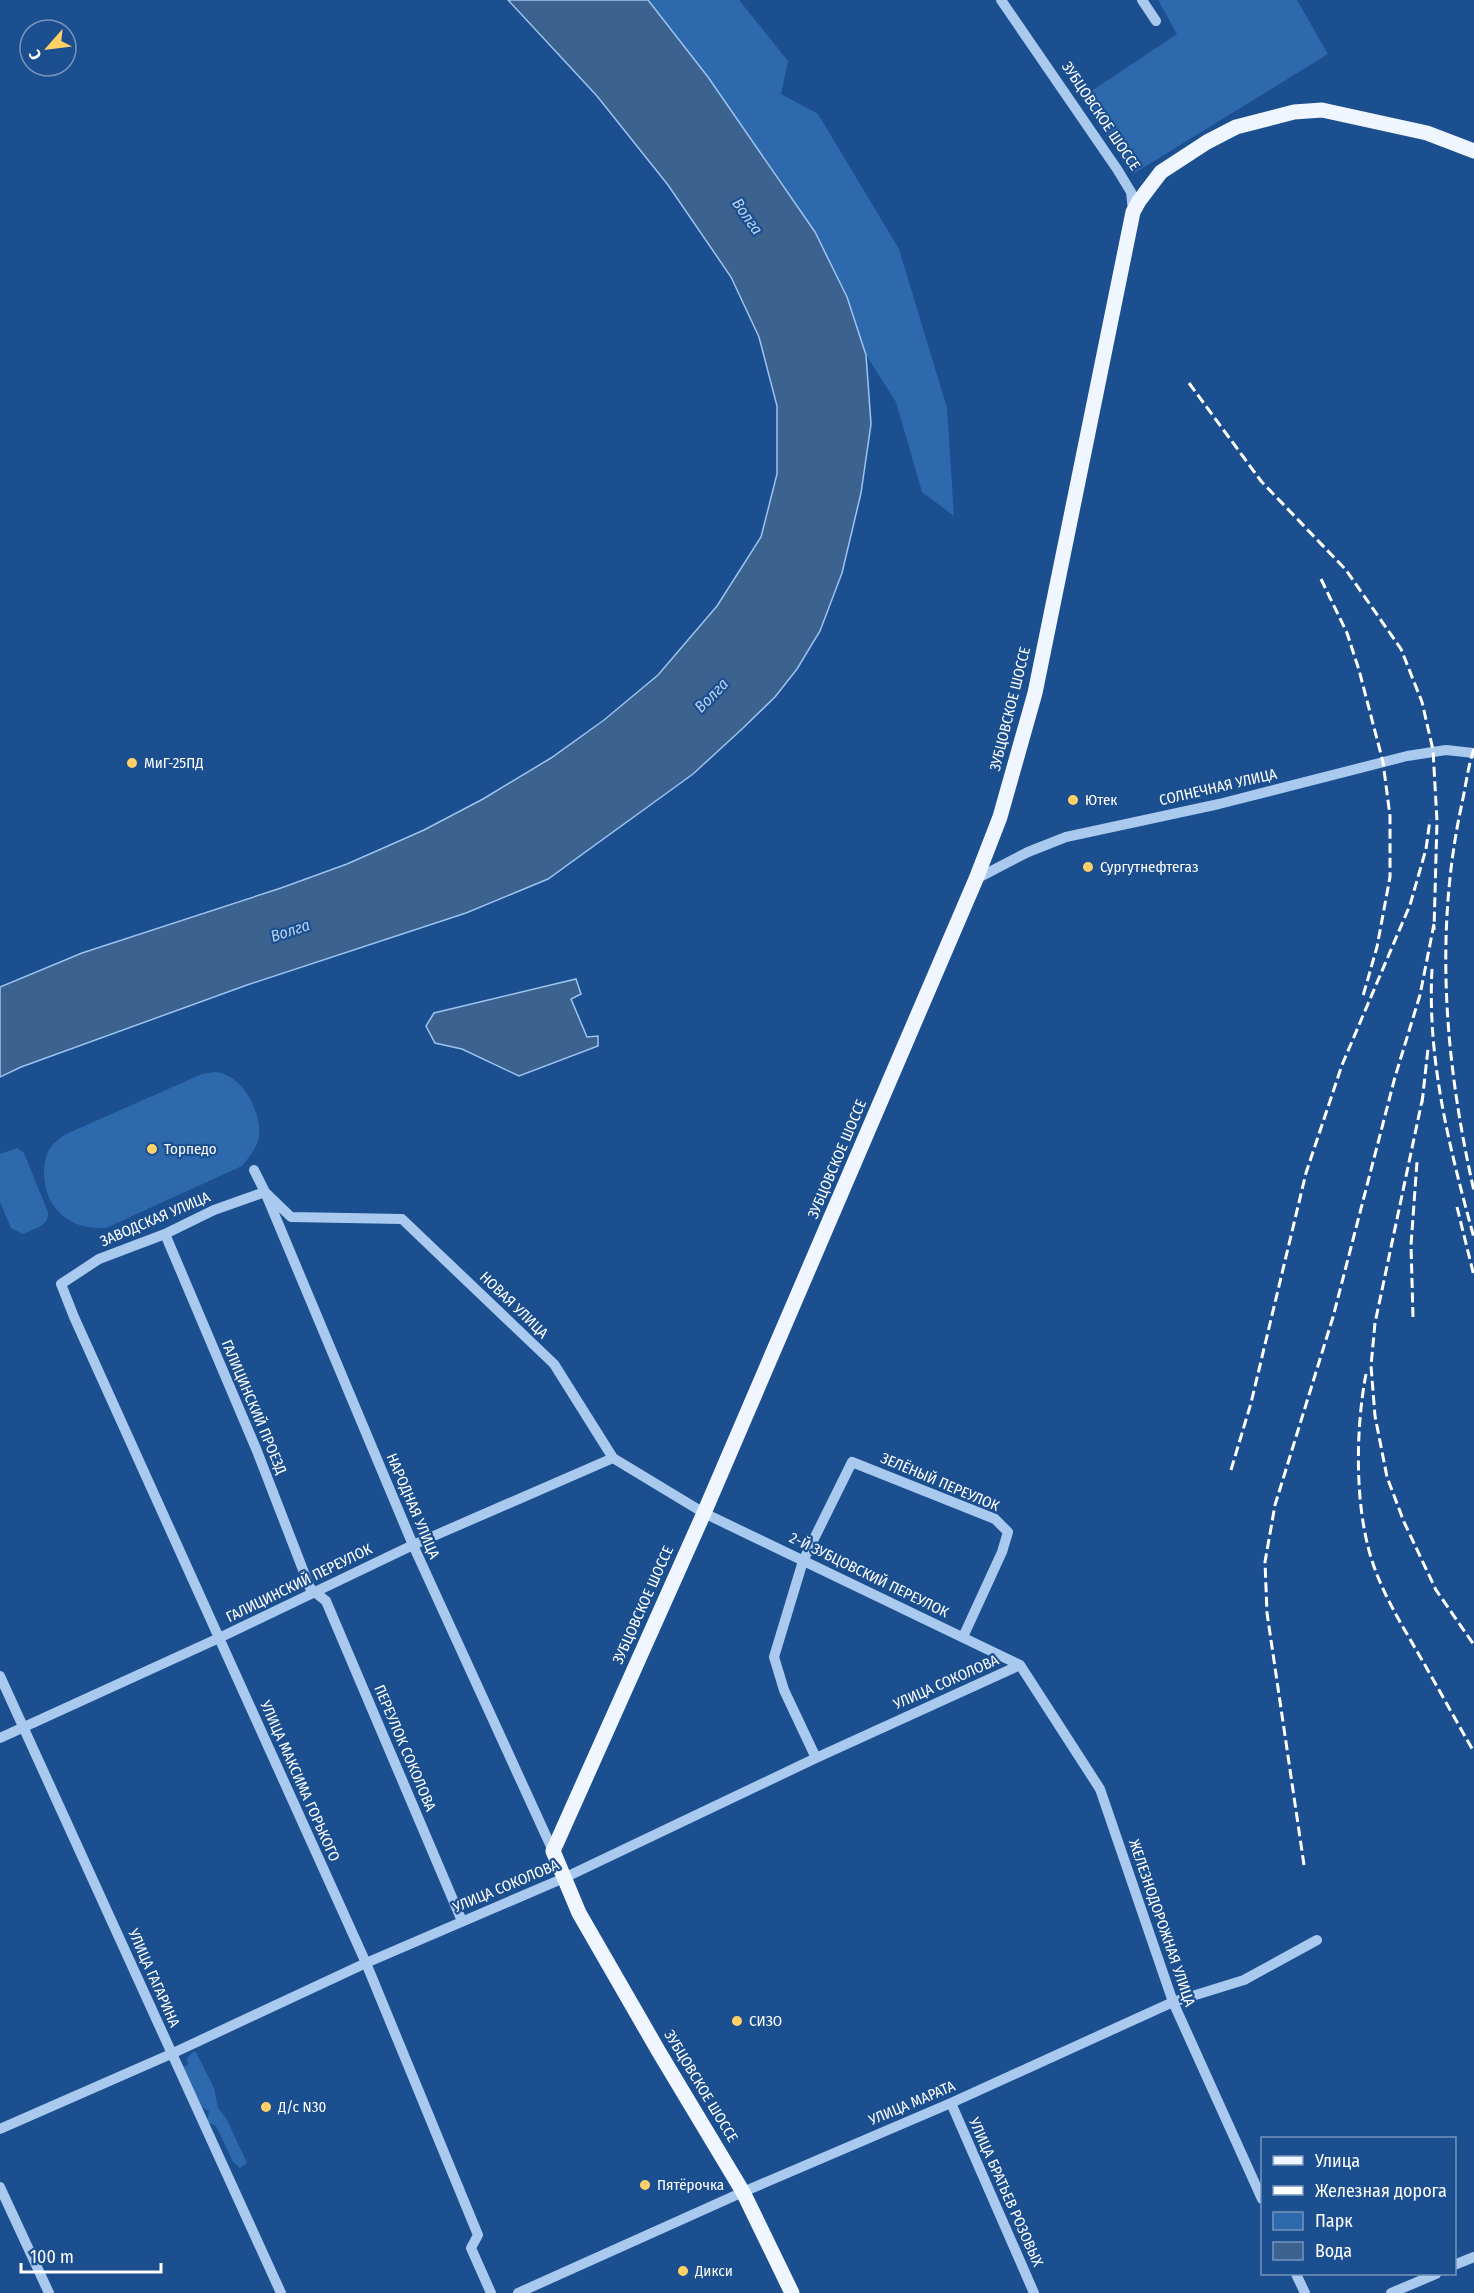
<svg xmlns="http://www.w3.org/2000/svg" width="1474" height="2293" font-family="'Fira Sans Condensed',sans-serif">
  <rect width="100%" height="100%" fill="#1b4f8f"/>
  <!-- green -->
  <path fill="#2e69ad" d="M648,0H739L788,61L781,94L818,114L899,249L947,408L954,516L922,492L896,402L866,355L847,297L815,232L708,77Z
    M1158,0H1297L1328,54L1133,174L1081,98L1177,34Z
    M215,1072C242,1074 262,1111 259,1137C257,1148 249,1157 242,1166L106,1228C72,1230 45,1211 44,1174C44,1165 45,1156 50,1148C53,1143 60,1139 64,1135L202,1074Z
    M17,1148L24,1153L48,1212C49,1226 35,1228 23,1234L11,1228L0,1202V1154Z
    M193,2052H196L214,2088L218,2108L226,2118L247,2163L240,2168L233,2162L216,2126L207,2122L209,2111L202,2107L182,2067L188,2065L187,2058Z"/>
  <!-- water -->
  <path fill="#3c6290" stroke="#9cc4f0" stroke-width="1.5" d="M508,0H648L708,77L815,232L847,297L866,355L871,424L861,493L842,573L820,631L797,669L775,697L742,729L693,774L548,879L466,913L247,985L21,1067L0,1077V987L82,953L281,888L347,864L424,830L483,799L551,758L604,720L658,675L717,606L761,537L777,474V406L759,337L731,277L668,185L597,96Z
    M576,979L581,994L571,999L587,1037L598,1036V1046L519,1076L462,1049L435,1043L426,1026L434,1013Z"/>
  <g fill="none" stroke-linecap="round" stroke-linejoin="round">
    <!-- minor -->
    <path stroke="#a9c9ee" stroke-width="10" d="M1001,0L1117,169L1131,192L1133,211
      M1142,0L1156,21
      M976,879L1028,852L1066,837L1219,804L1407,756L1446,750L1474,753
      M254,1170L265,1192L413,1545L553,1851
      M165,1234L257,1451L310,1588L326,1601L462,1921
      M1020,1665L1100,1789L1173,2002L1262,2199
      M0,1676L281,2293
      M0,1738L219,1638L413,1545L613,1458
      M816,1758L784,1690L774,1657L803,1561L852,1462L995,1519L1008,1532L1002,1552L963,1637
      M951,2103L1034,2293
      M0,2129L171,2054L366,1963L564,1878L816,1758L1020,1665
      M0,2187L49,2293
      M1454,2265L1474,2257
      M1296,2274L1305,2293
      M491,2293L471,2248L478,2235L366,1963L74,1317L61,1284L99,1259L165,1234L214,1210L265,1192L291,1217L402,1219L554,1364L613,1458L704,1513L1020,1665
      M518,2293L743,2192L951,2103L1173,2002L1244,1980L1317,1940
      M1391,2293L1436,2274"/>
    <!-- major -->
    <path stroke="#f0f6ff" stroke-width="15" d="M792,2293L743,2192L659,2052L579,1913L553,1851L704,1513L976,879L1000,817L1035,693L1133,212L1139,201L1161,172L1207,142L1236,127L1294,112L1322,110L1427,133L1474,151"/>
    <!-- rail -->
    <path stroke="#fff" stroke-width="3" stroke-dasharray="10 4.5" stroke-linecap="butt" d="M1189,383L1261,481L1346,570L1401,649L1422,702L1433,750L1437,821L1434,930
      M1321,579L1347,633L1359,670L1383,762L1390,816V877L1377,947L1363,996
      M1474,749C1468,766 1466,785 1462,803C1434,932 1445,1063 1474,1191
      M1432,969C1427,1061 1450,1150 1474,1238
      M1423,1096L1375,1323L1371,1366L1375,1416L1387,1477L1404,1522L1436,1590L1474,1645
      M1422,1103L1428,1049
      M1457,1207L1474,1276
      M1413,1317L1411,1245L1417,1162
      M1366,1374C1355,1432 1354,1516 1376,1572C1387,1601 1403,1627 1418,1653C1437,1686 1455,1719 1474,1752
      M1231,1470L1251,1403L1306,1173L1342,1065L1410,905L1426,849L1430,820
      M1304,1865L1267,1613L1265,1562L1275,1505L1333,1317L1395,1077L1420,995L1434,924"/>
  </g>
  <!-- markers -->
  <g fill="#ffd166" stroke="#1b4f8f" stroke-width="2">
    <circle cx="132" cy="763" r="6"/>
    <circle cx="1073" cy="800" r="6"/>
    <circle cx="1088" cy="867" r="6"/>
    <circle cx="152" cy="1149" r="6"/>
    <circle cx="737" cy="2021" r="6"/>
    <circle cx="266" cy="2107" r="6"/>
    <circle cx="645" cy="2185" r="6"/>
    <circle cx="683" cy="2271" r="6"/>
  </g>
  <g text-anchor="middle" stroke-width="4.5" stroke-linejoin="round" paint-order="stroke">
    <!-- street labels -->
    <g font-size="15" fill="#fff" stroke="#1b4f8f">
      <text transform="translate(1101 116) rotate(56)" y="5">ЗУБЦОВСКОЕ ШОССЕ</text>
      <text transform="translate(1010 709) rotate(-76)" y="5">ЗУБЦОВСКОЕ ШОССЕ</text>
      <text transform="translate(1218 787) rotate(-13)" y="5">СОЛНЕЧНАЯ УЛИЦА</text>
      <text transform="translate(837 1159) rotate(-67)" y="5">ЗУБЦОВСКОЕ ШОССЕ</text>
      <text transform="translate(155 1219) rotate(-23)" y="5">ЗАВОДСКАЯ УЛИЦА</text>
      <text transform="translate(514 1305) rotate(44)" y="5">НОВАЯ УЛИЦА</text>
      <text transform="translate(254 1407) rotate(67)" y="5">ГАЛИЦИНСКИЙ ПРОЕЗД</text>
      <text transform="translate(940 1482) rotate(23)" y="5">ЗЕЛЁНЫЙ ПЕРЕУЛОК</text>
      <text transform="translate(413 1506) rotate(67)" y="5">НАРОДНАЯ УЛИЦА</text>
      <text transform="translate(869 1575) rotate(26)" y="5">2-Й ЗУБЦОВСКИЙ ПЕРЕУЛОК</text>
      <text transform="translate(299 1583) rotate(-26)" y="5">ГАЛИЦИНСКИЙ ПЕРЕУЛОК</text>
      <text transform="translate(643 1605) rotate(-66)" y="5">ЗУБЦОВСКОЕ ШОССЕ</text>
      <text transform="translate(946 1682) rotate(-24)" y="5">УЛИЦА СОКОЛОВА</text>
      <text transform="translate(405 1748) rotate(67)" y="5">ПЕРЕУЛОК СОКОЛОВА</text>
      <text transform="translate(300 1781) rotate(66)" y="5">УЛИЦА МАКСИМА ГОРЬКОГО</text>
      <text transform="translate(506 1886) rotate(-23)" y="5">УЛИЦА СОКОЛОВА</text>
      <text transform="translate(1162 1923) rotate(71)" y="5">ЖЕЛЕЗНОДОРОЖНАЯ УЛИЦА</text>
      <text transform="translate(154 1978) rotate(66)" y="5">УЛИЦА ГАГАРИНА</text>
      <text transform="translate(701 2086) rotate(59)" y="5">ЗУБЦОВСКОЕ ШОССЕ</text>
      <text transform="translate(912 2103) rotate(-23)" y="5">УЛИЦА МАРАТА</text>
      <text transform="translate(1006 2192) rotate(66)" y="5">УЛИЦА БРАТЬЕВ РОЗОВЫХ</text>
    </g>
    <!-- poi labels -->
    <g font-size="15" fill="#fff" stroke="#1b4f8f" text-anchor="start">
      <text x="144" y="768">МиГ-25ПД</text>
      <text x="1085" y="805">Ютек</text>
      <text x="1100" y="872">Сургутнефтегаз</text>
      <text x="164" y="1154">Торпедо</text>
      <text x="749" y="2026">СИЗО</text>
      <text x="278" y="2112">Д/с N30</text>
      <text x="657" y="2190">Пятёрочка</text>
      <text x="695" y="2276">Дикси</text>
    </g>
    <!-- water labels -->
    <g font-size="16" font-style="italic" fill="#b5d3f5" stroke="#1b4f8f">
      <text transform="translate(748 216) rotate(55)" y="6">Волга</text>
      <text transform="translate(711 695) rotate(-46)" y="6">Волга</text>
      <text transform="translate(290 930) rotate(-18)" y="6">Волга</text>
    </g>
  </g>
  <!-- legend -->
  <rect x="1261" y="2137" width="195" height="138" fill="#1b4f8f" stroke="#7695bc" stroke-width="1.5"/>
  <rect x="1273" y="2156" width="30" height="9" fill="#f0f6ff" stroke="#7695bc" stroke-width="1.5"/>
  <text x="1315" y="2167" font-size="18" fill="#ffffff">Улица</text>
  <rect x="1273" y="2186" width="30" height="9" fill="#ffffff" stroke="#7695bc" stroke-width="1.5"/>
  <text x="1315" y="2197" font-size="18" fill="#ffffff">Железная дорога</text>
  <rect x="1273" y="2212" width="30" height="18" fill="#2e69ad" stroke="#7695bc" stroke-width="1.5"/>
  <text x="1315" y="2227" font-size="18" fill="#ffffff">Парк</text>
  <rect x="1273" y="2242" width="30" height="18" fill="#3c6290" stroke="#7695bc" stroke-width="1.5"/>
  <text x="1315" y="2257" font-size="18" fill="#ffffff">Вода</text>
  <!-- north arrow -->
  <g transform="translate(48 48) rotate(242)"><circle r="28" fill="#1b4f8f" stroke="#7695bc" stroke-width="1.5"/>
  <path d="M0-4.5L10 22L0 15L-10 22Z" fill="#ffd166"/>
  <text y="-9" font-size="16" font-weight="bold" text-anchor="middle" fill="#ffffff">С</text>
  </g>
  <!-- scale -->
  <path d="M21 2263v9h140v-9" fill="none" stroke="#ffffff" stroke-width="3"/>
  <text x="30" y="2263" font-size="18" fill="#ffffff" stroke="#1b4f8f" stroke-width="4.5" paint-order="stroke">100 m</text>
</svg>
